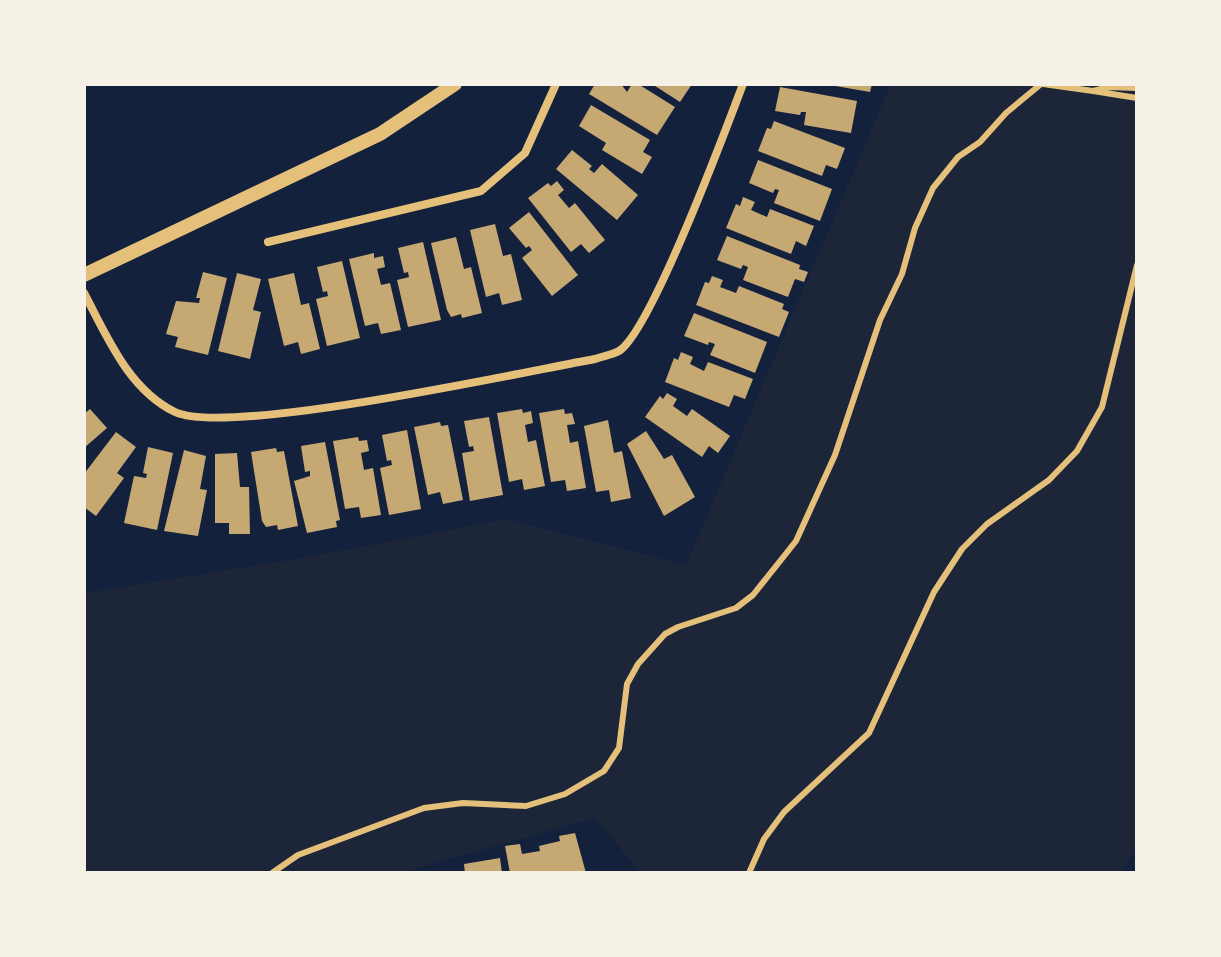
<svg xmlns="http://www.w3.org/2000/svg" width="1221" height="957" font-family="'Titillium Web',sans-serif">
  <rect width="100%" height="100%" fill="#14213d"/>
  <!-- green -->
  <path fill="#1d2539" d="M891,84H1137V849L1119,873H641L595,818L400,873H84V593L297,559L507,519L686,565Z"/>
  <!-- building -->
  <path fill="#c6a872" d="M595,84H621L627,92L632,84H638L675,107L657,135L589,94Z
    M652,84H692L680,102Z
    M824,84H872L870,92Z
    M780,87L857,101L851,133L804,125L806,112H801L800,115L775,111Z
    M591,105L650,140L643,152L652,157L642,174L602,150L606,143L579,126Z
    M774,121L845,148L837,169L826,165L822,176L758,151L767,128L771,129Z
    M572,150L592,166L589,169L594,173L602,164L638,195L617,220L556,169Z
    M758,160L832,189L820,221L774,203L779,190L775,189L773,193L749,183Z
    M557,181L564,190L558,195L569,208L575,203L605,240L589,253L581,244L571,252L528,198L548,183L551,186Z
    M743,197L755,202L751,210L767,217L770,209L814,226L806,246L796,241L791,254L726,228L736,204L740,206Z
    M529,212L578,275L552,296L522,258L532,250L529,246L526,248L509,228Z
    M495,224L503,256L511,254L522,300L502,305L499,293L486,297L470,230Z
    M727,236L800,265L799,269L808,272L804,282L795,279L788,297L743,280L748,267L743,265L741,269L717,260Z
    M456,237L464,269L471,267L482,313L462,318L461,314L451,317L447,310L431,243Z
    M423,242L441,320L408,327L397,280L409,277L408,272L404,273L398,248Z
    M374,253V258L383,256L385,267L377,269L381,285L390,283L401,330L381,334L378,323L365,326L349,259Z
    M342,261L360,338L327,346L316,299L328,296L327,291L323,292L317,267Z
    M203,272L227,278L208,355L175,347L178,337L166,334L176,301L199,303L200,298H196Z
    M237,273L261,279L253,310L261,312L250,359L218,351Z
    M294,273L301,305L309,303L320,349L301,354L298,342L284,346L268,279Z
    M712,276L723,280L720,287L736,293L739,286L784,304L782,309L789,312L779,337L696,305L705,282L709,283Z
    M694,313L767,342L755,373L710,355L715,344L709,342L708,345L684,336Z
    M681,352L693,357L690,364L704,371L708,362L753,379L745,399L734,395L729,407L665,382L674,358L678,360Z
    M667,393L677,399L673,406L687,416L692,409L730,436L718,453L709,446L702,457L645,417L660,396L663,399Z
    M90,409L107,428L84,448V414Z
    M522,409L523,413L531,411L533,423L525,425L528,442L536,440L545,486L524,490L522,479L509,482L497,413Z
    M564,409L565,414L572,413L575,424L567,425L570,443L578,441L586,488L567,491L565,480L551,482L539,413Z
    M489,417L503,495L470,501L462,453L474,451L473,446L469,447L464,421Z
    M608,420L614,453L622,451L631,498L611,502L609,490L596,492L584,426Z
    M440,422L441,426L448,425L463,500L443,504L440,492L428,495L414,427Z
    M407,430L421,509L389,515L380,468L392,465L391,460L387,461L382,435Z
    M646,431L664,459L672,455L695,497L664,516L627,444Z
    M116,432L136,447L117,473L124,478L96,516L84,507V474Z
    M358,437L359,441L367,440L369,451L361,453L364,470L373,468L381,515L361,518L359,507L345,509L333,441Z
    M325,442L340,520L336,521L337,527L307,533L294,481L310,476V471L305,472L301,446Z
    M148,447L173,453L157,530L124,523L134,476L146,478L147,474L143,473Z
    M276,448L277,452L284,451L298,526L278,530L277,525L266,527L262,521L251,452Z
    M184,450L206,456L200,489L207,490L198,536L164,531Z
    M237,453L240,487H249L250,534H229V523H215V454Z
    M575,833L586,873H510L505,846L520,844L522,854L540,851L539,846L560,841L559,836Z
    M500,858L502,873H465L464,864Z"/>
  <g fill="none" stroke-linecap="round" stroke-linejoin="round">
    <!-- service -->
    <path stroke="#e5c07b" stroke-width="6" d="M1043,84L1093,91
      M1137,88L1109,87L1093,91L1137,98
      M272,873L298,855L424,808L463,803L526,806L565,794L604,771L619,748L627,684L638,664L665,634L678,627L736,608L753,595L796,541L835,455L880,320L902,274L915,228L933,188L958,157L980,142L1006,113L1041,84
      M749,873L764,839L784,812L869,733L934,592L962,549L987,524L1049,480L1077,451L1102,407L1137,265"/>
    <!-- minor -->
    <path stroke="#e5c07b" stroke-width="8" d="M268,242L481,191L525,153L556,84
      M84,293C107,336 128,389 175,412C228,437 522,372 595,359C603,356 612,355 619,351C651,331 726,129 743,84"/>
    <!-- tertiary -->
    <path stroke="#e5c07b" stroke-width="14" d="M84,275L380,134L455,84"/>
  </g>
  <!-- border -->
  <rect width="1221" height="957" fill="none" stroke="#f6f1e7" stroke-width="172"/>
</svg>
